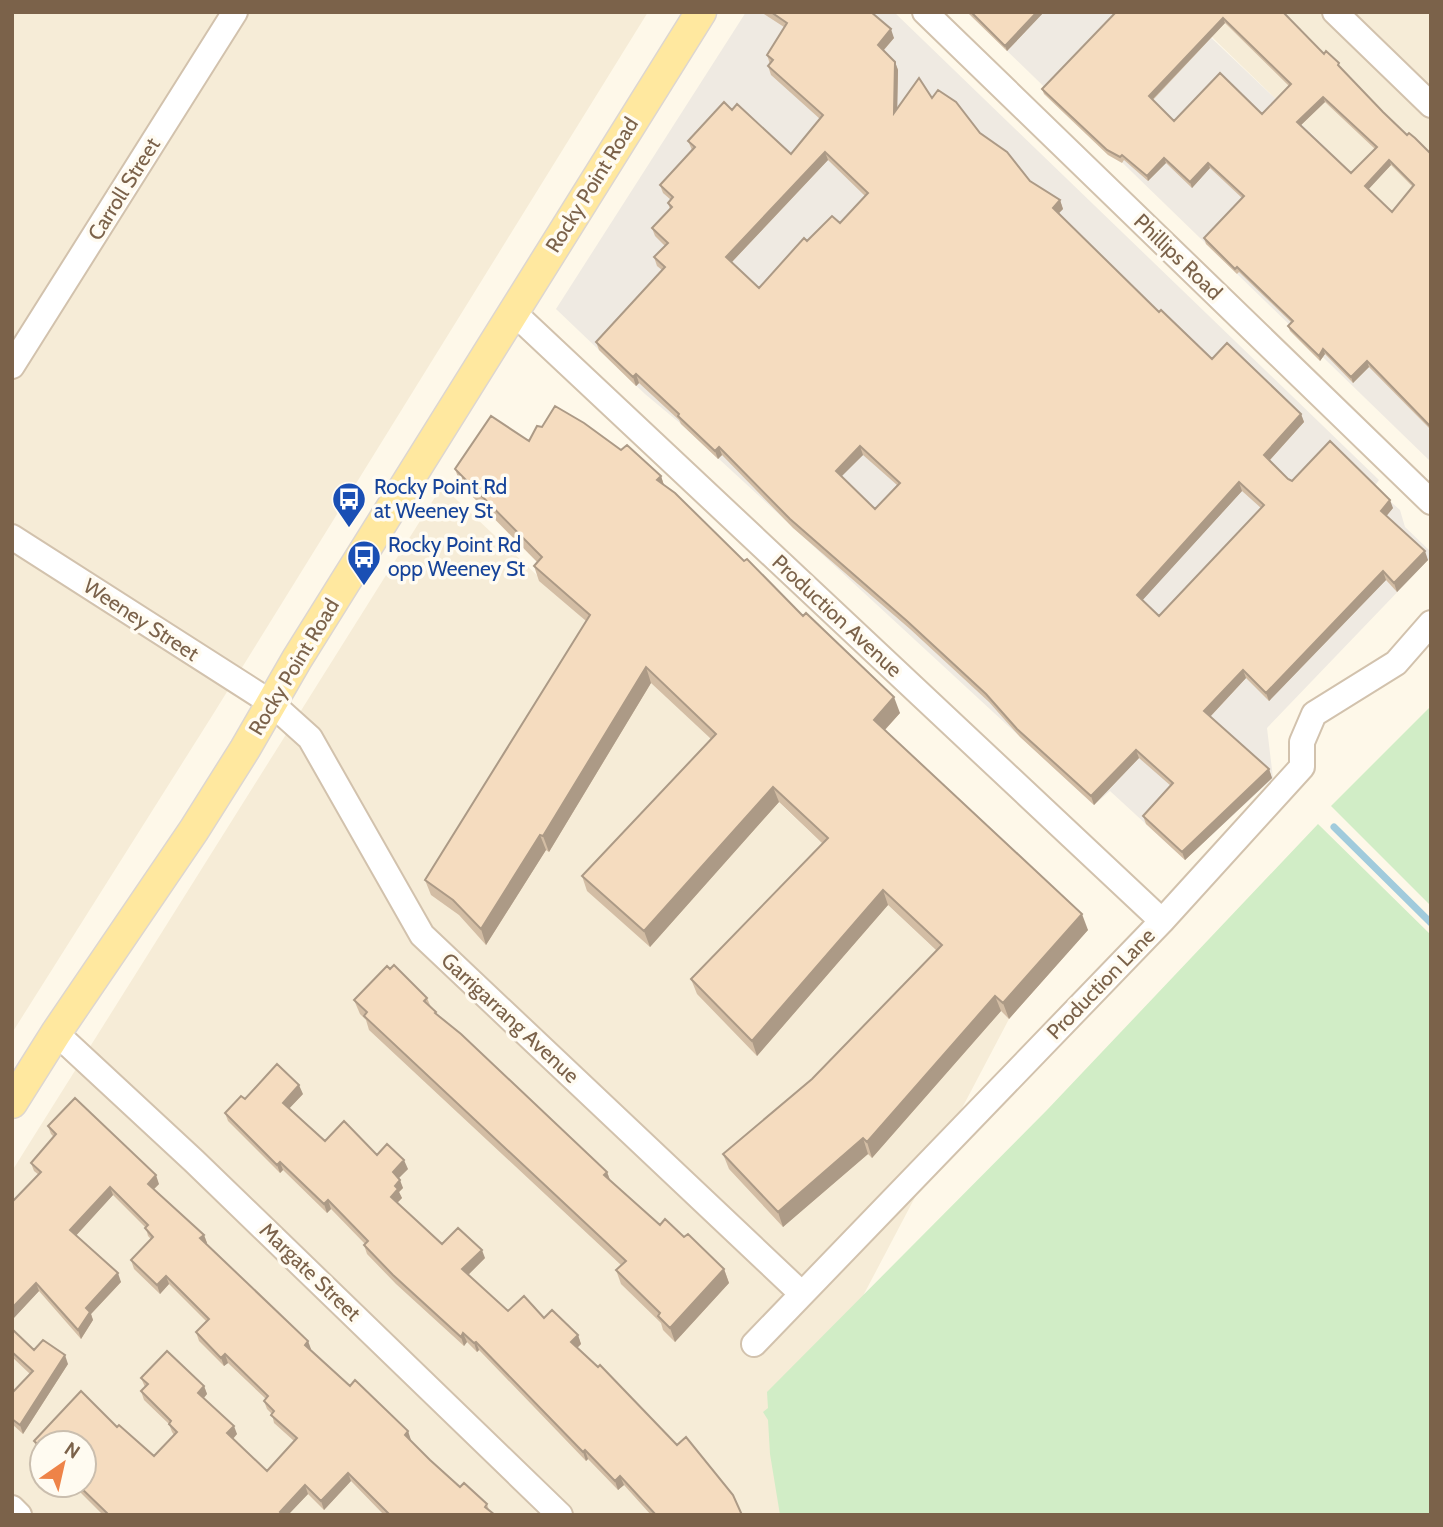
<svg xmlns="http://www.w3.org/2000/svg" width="1443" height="1527" font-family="Cabin,sans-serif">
  <rect width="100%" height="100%" fill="#fef8e9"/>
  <!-- residential -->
  <path fill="#f6ecd7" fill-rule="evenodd" d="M12,12H648L212,716L12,1033Z
    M1184,12H1431V250L1212,37Z
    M442,486L1009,1019L777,1459L783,1515H12V1171ZM42,1443H84V1485H42Z"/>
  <!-- industrial -->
  <path fill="#efeae2" d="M746,12H894L1379,480L1374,487L1400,510L1405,527L1431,552V557L1267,728L1273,778L1185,860L1110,791L1094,805L681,424L645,394L556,309Z
    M967,12H1184L1280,103L1431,250V462Z"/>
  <!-- green -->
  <path fill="#d1edc6" d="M1431,706V906L1331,806Z
    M1318,824L1431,935V1515H780L770,1454L768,1420L763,1412L768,1408L767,1392L1047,1110Z"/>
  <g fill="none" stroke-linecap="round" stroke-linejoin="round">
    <!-- stream -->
    <path stroke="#a1cbdc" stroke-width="7" d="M1334,827L1431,923"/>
    <!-- minor casing -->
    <g stroke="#d2c2ad" stroke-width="28">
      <path id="minor" d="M925,12L1431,502
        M1335,12L1431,105
        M512,311L1162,921
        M12,366L235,12
        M12,537L270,702L310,738L422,935L802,1294
        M56,1033L194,1161L560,1515
        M754,1344L1162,921L1302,767V742L1314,714L1396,663L1431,623
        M12,1508L19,1515"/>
    </g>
    <!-- major casing -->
    <g stroke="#ddd6d0" stroke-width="33">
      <path id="major" d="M12,1103L56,1033L194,830L245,749L297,659L701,12"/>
    </g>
    <!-- minor -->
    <use href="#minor" stroke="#fff" stroke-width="24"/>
    <!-- major -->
    <use href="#major" stroke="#ffe89f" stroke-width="30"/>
  </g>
  <!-- wall -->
  <path fill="#d3bda4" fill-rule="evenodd" d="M761,12H871L894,38L884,50L895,62L898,70L897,108L932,98L980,133L1030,181L1060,200L1063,209L1059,213L1159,312L1212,359L1301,414L1304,422L1270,460L1288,479L1393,508L1386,516L1428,560L1397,592L1386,580L1269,701L1246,678L1210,717L1269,769L1272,778L1185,860L1146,824L1143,816L1171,786L1139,758L1094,805L1020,737L989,702L910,629L793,528L722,455L718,459L681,424L679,420L639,383L636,386L599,350L596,342L662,270L657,266L654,257L665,246L655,236L652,228L670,209L668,203L671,200L663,193L660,185L692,150L688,141L732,110L791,154L820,119L771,75L768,66L770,64L767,55L784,27ZM828,160L865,196L840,223L759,288L732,262ZM863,455L897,485L875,509L841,476ZM1242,491L1261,508L1159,616L1142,600Z
    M967,12H1044L1007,51Z
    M1116,12H1283L1324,54L1341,68L1383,112L1407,135L1431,154V430L1369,367L1353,383L1325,354L1320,361L1290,331L1288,326L1291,322L1239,272L1237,274L1206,244L1204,238L1242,198L1210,168L1192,188L1166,163L1148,181L1124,160L1122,163L1108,155L1044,94L1042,89ZM1225,23L1289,86L1262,114L1174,121L1153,100ZM1325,102L1375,149L1351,173L1301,125ZM1391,165L1413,187L1392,212L1368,189Z
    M529,441L621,450L661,476L664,485L900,713L885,730L1088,930L1009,1019L1001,1011L872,1158L868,1154L783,1227L729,1169L723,1154L812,1079L937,951L888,905L757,1056L697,994L691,979L823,844L779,802L650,947L587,891L582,876L711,739L651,683L549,852L546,850L486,945L459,915L431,895L425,880L586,621L539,581L534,566L537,562L461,485L455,469Z
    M390,969L427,998L430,1005L438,1016L607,1172L611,1182L660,1225L684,1237L724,1269L729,1283L675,1342L663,1330L661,1323L621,1284L616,1270L621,1265L369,1030L366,1020L360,1014L354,1000Z
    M303,1094L289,1108L325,1141L377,1155L408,1169L398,1178L403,1188L399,1192L402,1198L397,1203L442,1244L485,1258L468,1275L508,1311L544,1318L578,1335L581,1344L577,1348L742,1515H651L624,1485L618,1490L588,1459L586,1461L479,1350L477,1352L467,1342L464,1346L396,1284L367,1254L364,1245L365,1244L331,1209L327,1213L283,1170L280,1173L228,1121L225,1113L245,1099Z
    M48,1126L159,1184L154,1189L204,1235L207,1243L206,1244L308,1341L310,1350L350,1386L408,1431L410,1440L430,1460L460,1487L487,1504L489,1510L495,1515H384L351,1481L324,1510L308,1494L288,1515H103L73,1485H84L42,1443V1454L37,1450L34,1441L117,1427L154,1456L174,1435L172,1432L169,1424L144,1400L141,1391L145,1387L141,1378L204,1386L207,1394L204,1398L237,1434L233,1439L267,1471L294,1441L274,1423L272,1414L267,1409L264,1401L266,1399L228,1363L224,1366L199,1341L196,1332L206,1321L169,1284L160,1294L134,1269L131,1260L151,1239L148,1236L146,1228L113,1195L76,1235L121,1282L91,1314L93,1320L81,1339L39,1291L12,1320V1202L39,1175L34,1171L31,1163L54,1137L51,1134Z
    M12,1329L34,1350L68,1364L23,1434L12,1424V1393L30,1374L12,1357Z"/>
  <!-- shaded-wall -->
  <path fill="#ac9a86" d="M1037,12H1044L1007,51L1005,46Z
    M1223,18L1225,23L1151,101L1149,96Z
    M891,29L894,38L881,53L878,45Z
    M895,62L898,70L897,121L894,113Z
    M1323,97L1325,102L1299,127L1297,122Z
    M825,152L828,160L729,265L726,257Z
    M1164,158L1166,163L1148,181L1147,176Z
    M1389,160L1391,165L1367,191L1365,186Z
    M1208,163L1210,168L1192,188L1190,182Z
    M1060,200L1063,209L1056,216L1053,208Z
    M1323,349L1325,354L1320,361L1319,356Z
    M1367,361L1369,367L1353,383L1351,377Z
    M636,374L639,383L636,386L633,377Z
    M1301,414L1304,422L1267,463L1264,455Z
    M860,446L863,455L839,479L836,471Z
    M719,447L722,455L718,459L715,451Z
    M661,476L666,492L657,480Z
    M1239,482L1242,491L1140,603L1137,595Z
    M1390,500L1393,508L1384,519L1381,511Z
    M1425,551L1428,560L1397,592L1394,583Z
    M1383,571L1386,580L1269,701L1266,693Z
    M646,667L651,683L549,852L543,836Z
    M1243,670L1246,678L1207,720L1204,711Z
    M894,697L900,713L880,735L874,720Z
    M1136,750L1139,758L1094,805L1091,796Z
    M1269,769L1272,778L1185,860L1182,852Z
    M773,787L779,802L650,947L644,931Z
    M540,835L546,850L486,945L481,929Z
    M883,890L888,905L757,1056L752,1041Z
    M1082,914L1088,930L1009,1019L1003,1003Z
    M995,996L1001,1011L872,1158L867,1142Z
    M299,1085L303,1094L286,1112L283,1103Z
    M863,1138L868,1154L783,1227L778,1212Z
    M404,1160L408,1169L396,1181L393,1172Z
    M280,1162L283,1170L280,1173L277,1165Z
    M607,1172L612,1186L604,1175Z
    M156,1175L159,1184L151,1192L148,1184Z
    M400,1180L403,1188L399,1192L402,1198L394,1206L391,1197L395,1186Z
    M110,1187L113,1195L73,1239L70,1230Z
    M328,1200L331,1209L327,1213L324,1204Z
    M204,1235L207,1243L203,1247L200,1238Z
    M482,1250L485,1258L465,1278L462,1269Z
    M724,1269L729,1283L675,1342L670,1328Z
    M118,1273L121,1282L91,1314L93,1320L81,1339L78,1330L86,1308Z
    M166,1276L169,1284L160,1294L157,1285Z
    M36,1283L39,1291L12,1320V1308Z
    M463,1333L467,1342L464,1346L461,1337Z
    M578,1335L581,1344L574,1351L571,1342Z
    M308,1341L311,1349L308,1353L305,1345Z
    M476,1342L479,1350L477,1352L474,1343Z
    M225,1354L228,1363L224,1366L221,1358Z
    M65,1355L68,1364L23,1434L20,1425Z
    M204,1386L207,1394L201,1401L198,1393Z
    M234,1426L237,1434L230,1442L227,1433Z
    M408,1431L411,1440L408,1443L405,1435Z
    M585,1450L588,1459L586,1461L583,1452Z
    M348,1473L351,1481L324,1510L321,1501Z
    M620,1476L624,1485L618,1490L615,1481Z
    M305,1485L308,1494L288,1515H281L280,1512Z"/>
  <!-- building -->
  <path fill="#f5dcbf" stroke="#ac9a86" stroke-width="2" fill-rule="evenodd" d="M771,12H871L891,29L878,45L895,62L894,113L919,78L932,98L938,90L956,102L980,133L1007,152L1030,181L1060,200L1053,208L1159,312L1161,310L1212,359L1227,343L1301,414L1264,455L1288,479L1292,481L1330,441L1390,500L1381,511L1425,551L1394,583L1383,571L1266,693L1243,670L1204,711L1269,769L1182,852L1143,816L1173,783L1136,750L1091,796L1017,729L986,694L907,621L790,519L719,447L715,451L678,416L679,414L636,374L633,377L596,342L665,267L654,257L668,243L652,228L672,207L668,203L673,197L660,185L695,147L688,141L724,102L732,110L737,104L791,154L823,115L768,66L773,60L767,55L787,23ZM825,152L868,193L840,223L832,216L807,241L804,238L759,288L726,257ZM860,446L900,483L875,509L836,471ZM1239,482L1264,505L1159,616L1137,595Z
    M971,12H1037L1005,46Z
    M1116,12H1283L1324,54L1326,51L1339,63L1338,65L1383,112L1407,135L1409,133L1415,138L1431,154V427L1367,361L1351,377L1323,349L1319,356L1288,326L1293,321L1237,267L1235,269L1204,238L1244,196L1208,163L1190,182L1164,158L1147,176L1122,155L1120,157L1107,150L1042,89ZM1223,18L1291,84L1262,114L1220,73L1174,121L1149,96ZM1323,97L1377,147L1351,173L1297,122ZM1389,160L1414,185L1392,212L1365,186Z
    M555,406L584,423L621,450L627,445L661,476L657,480L675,493L744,561L747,559L803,616L806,613L894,697L874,720L1082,914L1003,1003L995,996L867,1142L863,1138L778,1212L723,1154L812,1079L942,945L883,890L752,1041L691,979L828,838L773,787L644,931L582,876L716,734L646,667L543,836L540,835L481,929L453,900L425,880L590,615L534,566L542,557L455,469L491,416L529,441L537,426L542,427Z
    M394,965L427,998L424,1001L436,1012L435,1013L461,1034L607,1172L604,1175L660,1225L665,1219L684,1237L688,1234L724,1269L670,1328L658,1316L660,1313L616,1270L626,1261L364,1016L367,1012L354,1000L387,966L390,969Z
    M277,1064L299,1085L283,1103L325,1141L344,1121L377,1155L387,1144L404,1160L393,1172L400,1180L395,1186L398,1189L391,1197L442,1244L458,1228L482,1250L462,1269L508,1311L524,1296L544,1318L552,1310L578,1335L571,1342L598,1367L600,1365L677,1445L686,1437L733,1495L742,1515H656L620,1476L615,1481L585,1450L583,1452L476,1342L474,1343L463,1333L461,1337L393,1275L364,1245L368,1241L328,1200L324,1204L280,1162L277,1165L225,1113L241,1096L245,1099Z
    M75,1098L156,1175L148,1184L204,1235L200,1238L308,1341L305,1345L350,1386L355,1380L408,1431L405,1435L430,1460L460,1487L464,1483L487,1504L485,1507L495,1515H390L348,1473L321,1501L305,1485L280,1512L283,1515H109L78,1485H84V1443H42V1448L34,1441L81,1391L117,1427L119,1425L154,1456L177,1432L169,1424L171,1421L141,1391L148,1384L141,1378L167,1351L204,1386L198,1393L234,1426L227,1433L267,1471L297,1438L271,1415L274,1411L264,1401L268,1396L225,1354L221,1358L196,1332L209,1319L166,1276L157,1285L131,1260L153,1237L145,1228L148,1225L110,1187L70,1230L118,1273L86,1308L90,1312L78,1330L36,1283L12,1308V1202L41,1172L31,1163L56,1134L48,1126Z
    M12,1329L34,1350L43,1340L65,1355L20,1425L12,1419V1393L33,1371L12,1352Z"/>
  <!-- icons -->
  <defs>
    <g id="bus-pin" transform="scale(1.75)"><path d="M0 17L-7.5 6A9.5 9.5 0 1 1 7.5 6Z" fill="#1a4fb4" stroke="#fffbf1"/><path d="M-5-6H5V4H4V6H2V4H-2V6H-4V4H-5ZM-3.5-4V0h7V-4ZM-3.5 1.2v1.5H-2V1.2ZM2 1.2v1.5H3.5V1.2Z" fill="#fff"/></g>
  </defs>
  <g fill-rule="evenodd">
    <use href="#bus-pin" x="349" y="499"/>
    <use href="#bus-pin" x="364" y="557"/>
  </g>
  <g text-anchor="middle" stroke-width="7" stroke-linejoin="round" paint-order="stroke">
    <!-- street labels -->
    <g font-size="21" fill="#7b624a" stroke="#fffbf1">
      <text transform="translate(592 185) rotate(-58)" y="7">Rocky Point Road</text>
      <text transform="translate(124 189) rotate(-58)" y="7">Carroll Street</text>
      <text transform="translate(1178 257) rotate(44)" y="7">Phillips Road</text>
      <text transform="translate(837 616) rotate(43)" y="7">Production Avenue</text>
      <text transform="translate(141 620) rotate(33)" y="7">Weeney Street</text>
      <text transform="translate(294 667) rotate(-59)" y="7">Rocky Point Road</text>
      <text transform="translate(1101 984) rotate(-46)" y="7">Production Lane</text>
      <text transform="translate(510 1018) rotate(43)" y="7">Garrigarrang Avenue</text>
      <text transform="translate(310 1272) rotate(44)" y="7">Margate Street</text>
    </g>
    <!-- transit labels -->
    <g font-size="21" fill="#164399" stroke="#fffbf1" text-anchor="start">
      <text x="374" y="494">Rocky Point Rd<tspan x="374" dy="24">at Weeney St</tspan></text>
      <text x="388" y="552">Rocky Point Rd<tspan x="388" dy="24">opp Weeney St</tspan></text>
    </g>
  </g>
  <!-- border -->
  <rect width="1443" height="1527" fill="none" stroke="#7b624a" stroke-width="28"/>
  <!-- north arrow -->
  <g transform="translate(63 1464) rotate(34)"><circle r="33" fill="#fffbf1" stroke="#cabeae" stroke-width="2"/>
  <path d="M0-5L12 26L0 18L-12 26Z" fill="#ee8348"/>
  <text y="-10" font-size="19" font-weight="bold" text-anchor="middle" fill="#7b624a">N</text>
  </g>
</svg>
